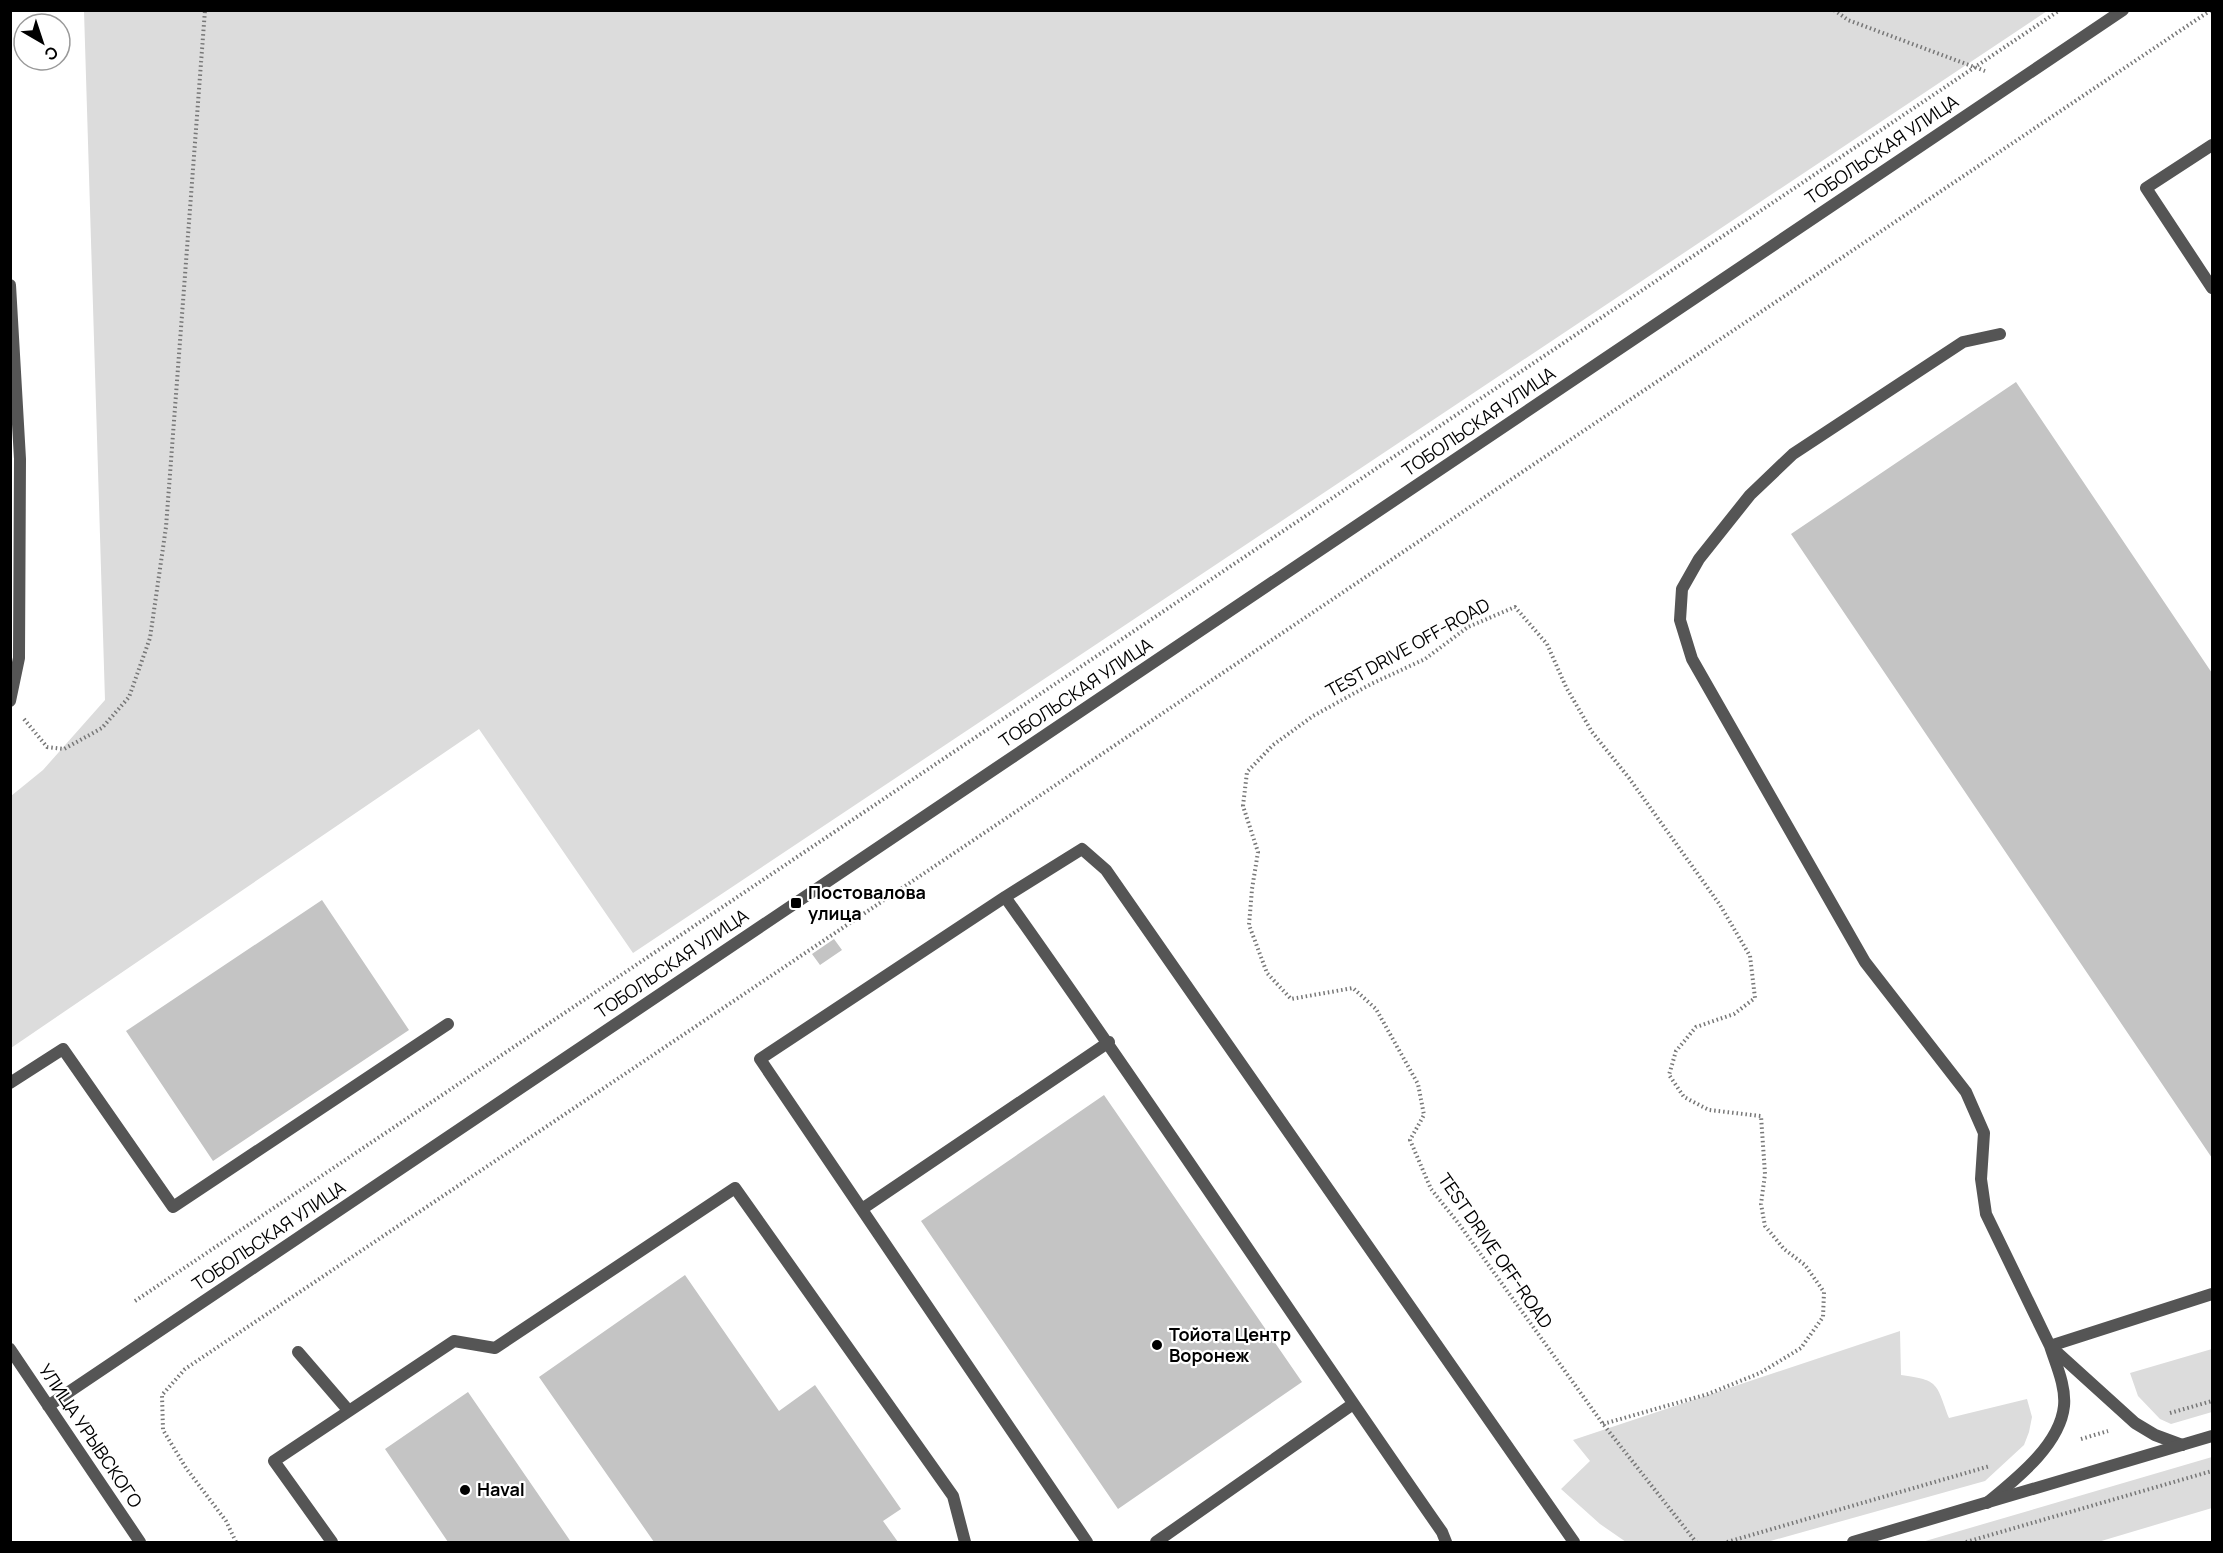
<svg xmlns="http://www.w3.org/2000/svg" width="2223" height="1553" font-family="Manrope,sans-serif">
  <rect width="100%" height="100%" fill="#fff"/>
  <!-- green -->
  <path fill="#dcdcdc" d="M84,11V10L2047,11L633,953L479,729L11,1048V796L43,770L105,700Z
    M1900,1331L1901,1375C1940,1380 1936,1384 1949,1418L2027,1399L2032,1417L2029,1432L2024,1445L1985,1481L1767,1542H1626L1600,1524L1561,1489L1590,1461L1573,1440Z
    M2212,1349V1412L2171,1424L2160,1419L2138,1396L2130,1373Z
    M2212,1457V1508L2098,1542H1922Z"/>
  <!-- building -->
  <path fill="#c4c4c4" d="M2016,382L2212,673V1158L1791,534Z
    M322,900L409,1030L213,1161L126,1031Z
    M834,939L842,950L820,965L812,954Z
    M1104,1095L1302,1382L1118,1509L921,1221Z
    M685,1275L779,1411L815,1385L901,1509L883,1521L898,1542H654L539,1377Z
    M468,1392L571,1542H448L385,1449Z"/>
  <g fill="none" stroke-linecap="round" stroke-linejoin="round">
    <!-- path -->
    <path stroke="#777" stroke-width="4" stroke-dasharray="1.5 3" stroke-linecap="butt" d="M1834,10L1848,20L1985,71
      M24,719L47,747L64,749L102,728L129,697L150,638L166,527L205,10
      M135,1301L2060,10
      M2170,1413L2212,1401
      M1603,1424L1708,1394L1760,1373L1801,1348L1823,1317L1824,1292L1805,1265L1784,1249L1765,1226L1761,1204L1765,1174L1761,1116L1709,1110L1684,1097L1669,1075L1676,1051L1696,1027L1734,1014L1755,998L1750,956L1720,905L1629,778L1592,732L1566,687L1547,644L1515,607L1468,627L1425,659L1371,684L1313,716L1273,745L1247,772L1243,806L1258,852L1252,889L1249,925L1267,973L1291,999L1353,988L1376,1009L1418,1084L1424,1115L1410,1140L1431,1189L1459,1224L1603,1424L1696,1542
      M2081,1439L2108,1431
      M236,1542L226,1521L186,1468L163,1430L162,1395L185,1369L2211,10
      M1727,1542L1990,1466
      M1966,1542L2212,1471"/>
    <!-- service -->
    <path stroke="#555" stroke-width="12" d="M2212,145L2146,188L2212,288
      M10,285L20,459L19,658L10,701
      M2000,334L1963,342L1793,454L1750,495L1699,559L1682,589L1680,620L1692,659L1865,962L1966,1092L1984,1133L1981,1179L1986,1214L2050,1346L2135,1423L2155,1435L2182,1445
      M1005,897C1154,1106 1295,1321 1442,1532L1446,1542
      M10,1083L63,1049L173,1207L448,1024
      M862,1209L1109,1042
      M298,1352L348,1410
      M1987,1503C2016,1479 2060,1445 2064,1406C2066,1386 2056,1365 2050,1346L2212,1294
      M332,1542L274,1461L454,1341L495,1348L735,1188L953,1496L965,1542
      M1087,1542L760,1059L1005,897L1082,849L1106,870L1574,1542
      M1156,1542L1353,1404"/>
    <!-- minor -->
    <path stroke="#555" stroke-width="12" d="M10,1349L140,1542
      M48,1406L2123,10
      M1853,1542L2212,1436"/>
  </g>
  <!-- markers -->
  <g fill="#000" stroke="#fff" stroke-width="2">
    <rect x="790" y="897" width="12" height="12" rx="3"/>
    <circle cx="1157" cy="1345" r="6"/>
    <circle cx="465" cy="1490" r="6"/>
  </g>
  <g text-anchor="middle" stroke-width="4.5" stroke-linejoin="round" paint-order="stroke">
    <!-- street labels -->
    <g font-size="18" fill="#000" stroke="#fff">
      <text transform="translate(1882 150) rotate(-34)" y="6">ТОБОЛЬСКАЯ УЛИЦА</text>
      <text transform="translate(1479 422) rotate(-34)" y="6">ТОБОЛЬСКАЯ УЛИЦА</text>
      <text transform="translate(1408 648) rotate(-29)" y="6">TEST DRIVE OFF-ROAD</text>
      <text transform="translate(1076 693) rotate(-34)" y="6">ТОБОЛЬСКАЯ УЛИЦА</text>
      <text transform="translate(672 964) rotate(-34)" y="6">ТОБОЛЬСКАЯ УЛИЦА</text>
      <text transform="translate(269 1236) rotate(-34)" y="6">ТОБОЛЬСКАЯ УЛИЦА</text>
      <text transform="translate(1495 1251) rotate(55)" y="6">TEST DRIVE OFF-ROAD</text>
      <text transform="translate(90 1436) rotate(56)" y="6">УЛИЦА УРЫВСКОГО</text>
    </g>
    <!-- poi labels -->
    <g font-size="18" font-weight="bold" fill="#000" stroke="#fff" text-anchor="start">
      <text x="808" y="899">Постовалова<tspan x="808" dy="21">улица</tspan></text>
      <text x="1169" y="1341">Тойота Центр<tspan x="1169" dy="21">Воронеж</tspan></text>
      <text x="477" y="1496">Haval</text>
    </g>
  </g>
  <!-- border -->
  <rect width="2223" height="1553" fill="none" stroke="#000000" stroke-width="24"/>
  <!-- north arrow -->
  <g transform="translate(42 42) rotate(141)"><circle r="28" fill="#ffffff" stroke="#999999" stroke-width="1.5"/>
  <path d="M0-4.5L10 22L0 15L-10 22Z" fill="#000000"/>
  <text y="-9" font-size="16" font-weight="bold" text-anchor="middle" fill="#000000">С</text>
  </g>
</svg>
